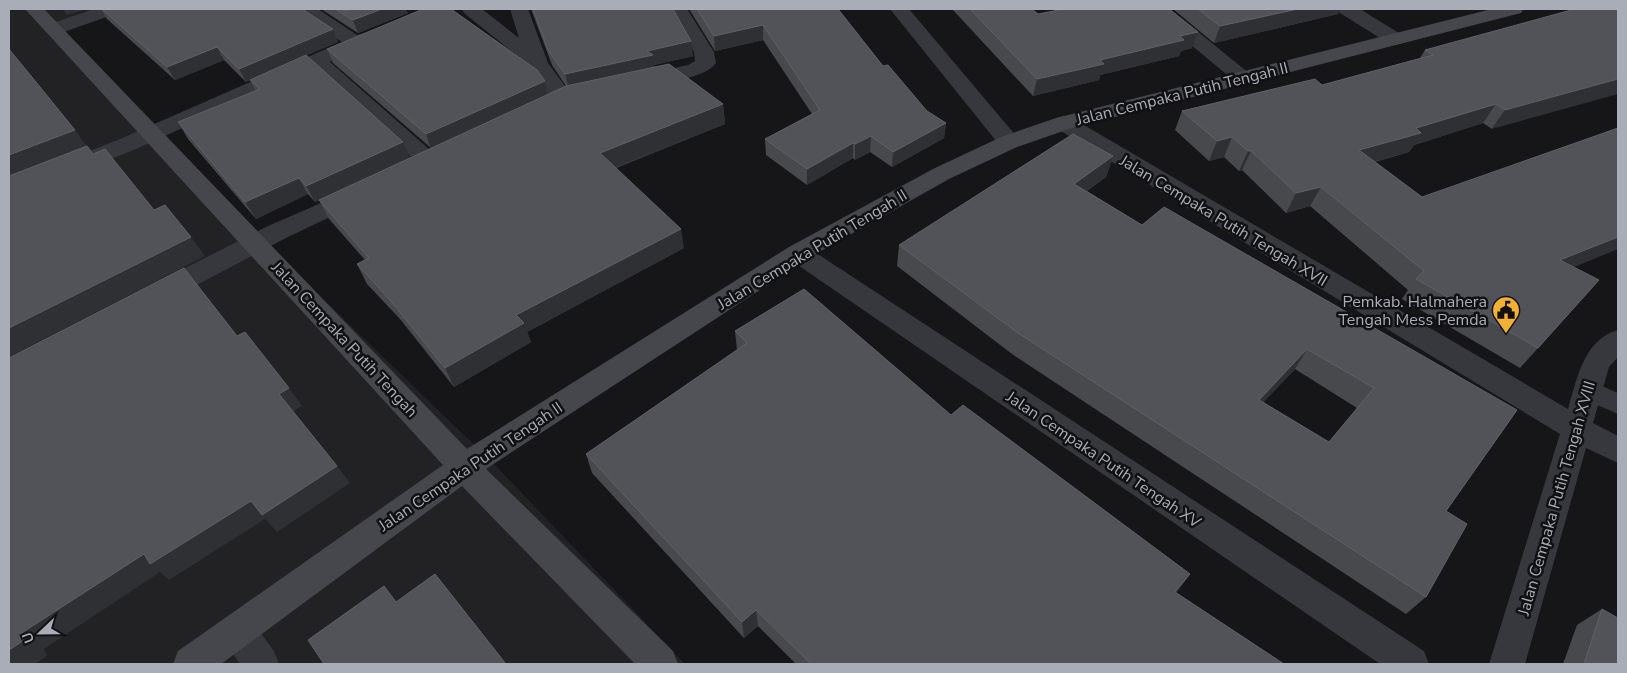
<svg xmlns="http://www.w3.org/2000/svg" width="1627" height="673" font-family="'Nunito Sans',sans-serif">
  <rect width="100%" height="100%" fill="#161618"/>
  <!-- built -->
  <path fill="#222225" d="M9,9H126L51,36L497,467L685,664H9Z"/>
  <g fill="none" stroke-linecap="round" stroke-linejoin="round">
    <!-- lane -->
    <path fill="#37383d" fill-rule="evenodd" d="M1588,380L1618,393V414L1579,397L1576,390L1579,383Z"/>
    <!-- street -->
    <path fill="#37383d" fill-rule="evenodd" d="M94,9H120L118,13L61,33L54,35L47,33L44,29L47,25Z
      M297,9H318L357,35L365,33L372,35L375,39L372,43L330,62L438,157L441,162L438,167L430,169L422,167L314,69L136,149L9,200V183L120,139L342,42L299,13Z
      M462,9H482L519,38L510,9H528L548,63L574,98L571,103L563,104L555,103L531,67L464,13Z
      M669,9H687L714,52L716,63C705,79 664,82 645,86L638,84L635,80L638,76L688,65L695,61L694,52Z
      M890,9H909L1017,137L1020,142L1017,147L1009,149L1001,147Z
      M1150,9H1170L1250,74L1253,78L1250,82L1243,84L1236,82L1152,13Z
      M1338,9H1360L1402,35L1405,39L1402,43L1395,45L1388,43L1340,13Z
      M1064,116L1072,118L1568,409C1577,379 1584,339 1618,330V357L1609,367L1593,423L1618,436V463L1586,448L1525,664H1489L1560,434L1056,128L1053,123L1056,118Z
      M358,187L366,190L370,195L366,200L286,238L168,300L159,303L150,300L146,293L150,286L268,226Z
      M798,244L807,247L1424,651L1429,664H1380L789,259L785,253L789,247Z
      M238,614L250,619L274,651L279,664H240L226,643L220,631L226,619Z"/>
    <!-- secondary -->
    <path fill="#45474d" fill-rule="evenodd" d="M25,9H44L467,449L789,247L933,169L1001,137L1056,118L1492,9H1523L1521,13L1072,128L1017,147L949,179L807,259L486,469L673,651L678,664H635L462,486L221,664H173L178,651L443,465Z"/>
  </g>
  <!-- wall -->
  <path fill="#47494d" fill-rule="evenodd" d="M101,9H302L333,29L338,42L306,55L410,158L431,148L333,63L327,49L545,81L548,94L566,86L552,65L531,9H673L693,56L654,65L655,67L723,104L725,124L616,168L684,248L527,332L531,342L454,387L400,319L367,284L357,264L365,260L329,219L319,200L315,202L308,194L256,219L188,139L178,122L256,91L250,80L246,82L224,60L175,80L107,19Z
    M321,9H346V10L408,13L358,33Z
    M689,9H838L883,66L927,111L946,123L944,138L892,167L870,152L855,160L853,158L807,185L766,155L765,139L812,114L763,40L715,51Z
    M952,9H1032L1038,14L1192,48L1181,51L1179,56L1100,75L1099,80L1033,96Z
    M1173,9H1341L1338,14L1214,43Z
    M1575,9L1492,129L1483,123L1414,145L1409,152L1375,162L1422,197L1574,267L1538,348L1520,368L1402,299L1408,290L1310,206L1286,213L1242,170L1239,171L1224,157L1209,161L1175,130L1182,111L1322,85L1420,58L1425,50Z
    M1113,156L1106,177L1087,191L1142,225L1517,410L1446,511L1426,597L1406,614L1012,354L897,266L899,245ZM1295,369L1357,408L1329,442L1263,402Z
    M735,331L951,415L1176,593L1284,664H796L758,626L744,638L592,473L586,454L737,350Z
    M1602,609L1618,664H1563L1577,625Z"/>
  <!-- shaded-wall -->
  <path fill="#2f3033" d="M62,9H86L67,15Z
    M382,9H406L408,13L358,33L353,20Z
    M1298,9H1341L1338,14L1214,43L1220,26Z
    M763,25V40L715,51L714,36Z
    M333,29L338,42L246,82L239,69Z
    M1198,32L1192,48L1181,51L1179,56L1100,75L1099,80L1033,96L1037,79L1180,36Z
    M691,41L693,56L654,65L655,70L569,89L565,74L647,51Z
    M217,47L224,60L175,80L167,67Z
    M1618,79V94L1492,129L1505,110Z
    M545,81L548,95L431,149L426,134Z
    M723,104L725,124L604,172L600,153Z
    M1496,104L1483,123L1414,145L1409,152L1348,169L1359,150L1416,128Z
    M946,123L944,138L892,167L893,152Z
    M75,130L89,149L9,181V155Z
    M871,136L870,152L855,160V144Z
    M1232,137L1224,157L1209,161L1217,141Z
    M403,142L410,158L315,202L306,186Z
    M853,143V158L807,185V169Z
    M1248,151H1251L1242,170L1239,171Z
    M1113,156L1106,177L1068,204L1074,184Z
    M299,178L308,194L256,219L245,202Z
    M1321,187L1310,206L1286,213L1296,193Z
    M681,229L684,248L527,332L531,342L454,387L445,368L516,315Z
    M191,237L205,256L9,357V328Z
    M1618,237V249L1543,280L1560,260Z
    M1307,349L1295,369L1247,420L1259,400Z
    M289,388L302,406L292,412L279,394Z
    M337,466L350,483L277,532L265,519L169,580L160,572L44,649L47,656L35,664H9V650L20,634L144,554L251,501Z
    M1190,574L1178,591L1164,609L1175,592Z
    M756,610L758,626L744,638L742,622Z"/>
  <!-- building -->
  <path fill="#525359" stroke="#5f6168" fill-rule="evenodd" d="M102,9H302L333,29L239,69L217,47L167,67Z
    M335,9H344V11L355,9H382L353,20Z
    M423,9H451L537,70L545,81L426,134L327,49Z
    M533,9H673L691,41L647,51L653,55L565,74L548,50Z
    M697,9H838L883,66L888,65L927,111L946,123L893,152L871,136L855,144L853,143L807,169L765,139L820,110L763,25L714,36Z
    M970,9H1032L1038,14L1064,9H1169L1198,32L1180,36L1184,40L1100,60L1104,64L1037,79Z
    M1198,9H1298L1220,26Z
    M1575,9H1618V79L1505,110L1496,104L1416,128L1421,133L1359,150L1422,197L1618,128V237L1560,260L1599,280L1538,348L1416,279L1424,271L1321,187L1296,193L1251,151H1248L1232,137L1217,141L1182,111L1315,79L1322,85L1433,55L1425,50Z
    M9,49L75,130L9,155Z
    M306,55L403,142L306,186L299,178L245,202L178,122L260,89L250,80Z
    M669,64L723,104L600,153L681,229L516,315L524,323L445,368L390,300L357,264L369,258L319,200L566,86Z
    M1073,134L1113,156L1074,184L1142,225L1164,207L1517,410L1446,511L1467,524L1426,597L1018,333L899,245ZM1307,349L1374,388L1329,442L1259,400Z
    M87,146L93,154L105,149L154,210L165,205L191,237L9,328V176Z
    M184,268L237,336L245,332L289,388L279,394L337,466L262,515L251,501L150,564L144,554L20,634L23,641L9,650V358Z
    M804,289L951,415L963,405L1190,574L1175,592L1284,664H811L756,610L742,622L586,454L747,343L735,331Z
    M435,574L506,664H324L308,640L384,586L396,602Z
    M1602,609L1618,618V664H1584Z"/>
  <!-- icons -->
  <defs>
    <g id="civic-pin" transform="scale(1.4375)"><path d="M0 17L-7.5 6A9.5 9.5 0 1 1 7.5 6Z" fill="#f2b134" stroke="#111113"/><path d="M-.6-6.5H3V-4.5H.6V-3L4-1V1h2V6H-6V1h2V-1L-.6-3ZM-1.2 2.5V6h2.4V2.5Z" fill="#111"/></g>
  </defs>
  <g fill-rule="evenodd">
    <use href="#civic-pin" x="1506" y="310"/>
  </g>
  <g text-anchor="middle" stroke-width="5" stroke-linejoin="round" paint-order="stroke">
    <!-- street labels -->
    <g font-size="16" fill="#a8adb8" stroke="#111113">
      <text transform="translate(1182 93) rotate(-14)" y="6">Jalan Cempaka Putih Tengah II</text>
      <text transform="translate(1224 220) rotate(31)" y="6">Jalan Cempaka Putih Tengah XVII</text>
      <text transform="translate(812 249) rotate(-31)" y="6">Jalan Cempaka Putih Tengah II</text>
      <text transform="translate(345 339) rotate(47)" y="6">Jalan Cempaka Putih Tengah</text>
      <text transform="translate(1104 459) rotate(34)" y="6">Jalan Cempaka Putih Tengah XV</text>
      <text transform="translate(470 466) rotate(-34)" y="6">Jalan Cempaka Putih Tengah II</text>
      <text transform="translate(1556 498) rotate(-74)" y="6">Jalan Cempaka Putih Tengah XVIII</text>
    </g>
    <!-- poi labels -->
    <g font-size="16" fill="#a8adb8" stroke="#111113" text-anchor="end">
      <text x="1487" y="307">Pemkab. Halmahera<tspan x="1487" dy="18">Tengah Mess Pemda</tspan></text>
    </g>
  </g>
  <!-- border -->
  <rect width="1627" height="673" fill="none" stroke="#a8adb8" stroke-width="20"/>
  <!-- north arrow -->
  <g transform="translate(40 633) rotate(248)" stroke="#111113" stroke-width="4" paint-order="stroke">
  <path d="M0-4L9 19L0 12L-9 19Z" fill="#a8adb8"/>
  <text y="-8" font-size="14" font-weight="bold" text-anchor="middle" fill="#a8adb8">U</text>
  </g>
</svg>
